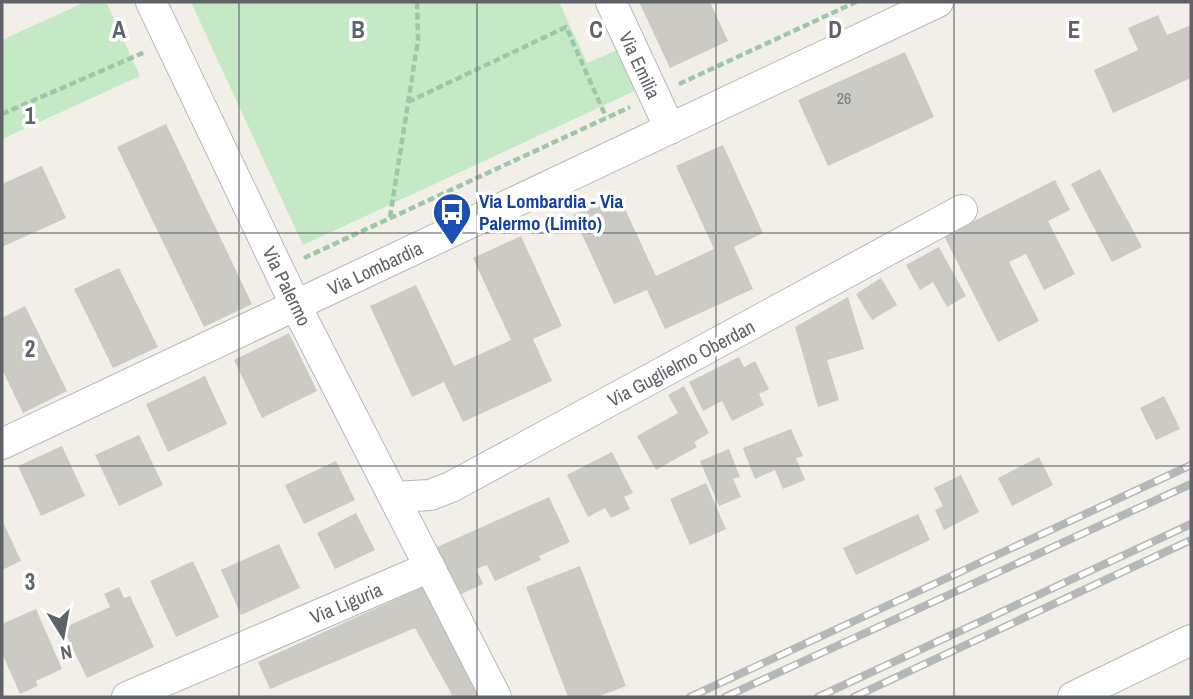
<svg xmlns="http://www.w3.org/2000/svg" width="1193" height="699" font-family="'Archivo Narrow',sans-serif">
  <rect width="100%" height="100%" fill="#f1efe8"/>
  <!-- green -->
  <path fill="#c5e8c5" d="M85,2H106L140,76L2,139V40Z
    M191,2H559L587,63L620,49L639,89L303,245Z"/>
  <!-- building -->
  <path fill="#cccac5" d="M639,2H710L728,41L670,68Z
    M1158,15L1167,35L1191,25V78L1113,113L1094,70L1138,50L1128,28Z
    M905,52L934,117L828,166L798,100Z
    M166,124L252,304L204,327L117,147Z
    M723,145L763,233L734,247L753,289L665,329L647,290L614,304L573,215L618,194L656,276L714,249L676,166Z
    M42,166L66,218L2,247V184Z
    M1100,169L1142,247L1112,262L1071,184Z
    M1055,180L1070,210L1048,221L1075,274L1044,290L1026,254L1009,262L1039,321L998,342L944,236Z
    M521,236L562,326L533,339L552,381L463,422L444,382L412,397L370,306L416,285L454,366L511,340L473,258Z
    M939,247L966,296L947,307L933,282L920,290L906,265Z
    M119,268L158,347L113,368L74,289Z
    M881,278L897,305L872,320L856,294Z
    M848,297L864,349L827,360L839,400L818,407L795,327Z
    M25,306L67,391L23,413L2,369V318Z
    M289,333L317,391L262,418L234,360Z
    M739,357L744,367L755,361L769,389L759,394L764,405L732,421L722,401L703,411L689,382Z
    M205,376L227,424L168,452L146,404Z
    M684,386L709,433L694,442L697,447L656,470L637,436L678,413L668,395Z
    M1164,396L1180,429L1156,440L1140,408Z
    M791,429L803,456L796,458L805,480L783,489L775,470L755,479L743,448Z
    M139,435L163,485L119,506L95,455Z
    M62,446L85,496L41,516L18,466Z
    M729,449L740,477L733,479L741,497L719,506L700,461Z
    M612,452L633,493L624,497L630,509L611,518L605,508L588,517L567,475Z
    M1039,457L1053,485L1012,506L998,478Z
    M336,461L355,500L304,524L285,485Z
    M961,475L979,512L944,530L935,510L943,506L934,488Z
    M706,483L726,529L690,545L670,499Z
    M549,497L570,542L539,556L541,560L495,581L487,565L476,569L483,584L457,596L435,548Z
    M356,513L375,550L335,569L317,533Z
    M918,514L930,540L856,575L843,548Z
    M2,520L21,561L2,570Z
    M279,544L300,588L241,615L221,570Z
    M193,561L219,617L176,637L150,581Z
    M580,566L626,686L597,697H568L526,587Z
    M427,585L483,697H453L415,628L270,689L258,662Z
    M119,587L124,598L130,596L154,647L87,678L63,628L110,607L104,594Z
    M36,609L62,669L36,681L38,686L20,694L2,653V624Z"/>
  <g fill="none" stroke-linecap="round" stroke-linejoin="round">
    <!-- minor casing -->
    <g stroke="#b5b8bc" stroke-width="32">
      <path id="minor" d="M151,2L296,306L496,697
        M611,2L670,129
        M2,444L938,2
        M394,497L430,495L451,487L962,210
        M127,697L430,567
        M1073,697L1191,640"/>
    </g>
    <!-- path -->
    <path stroke="#9cc7a9" stroke-width="4.5" stroke-dasharray="7 3.5" stroke-linecap="butt" d="M679,84L856,2
      M408,102L566,27L606,117
      M2,114L145,52
      M390,217L418,40L417,2
      M304,258L630,107"/>
    <!-- minor -->
    <use href="#minor" stroke="#fff" stroke-width="30"/>
    <!-- rail casing -->
    <g stroke="#b6b7b8" stroke-width="8">
      <path id="rail" d="M690,697L1191,465
        M725,697L1191,484
        M818,697L1191,524
        M854,697L1191,540"/>
    </g>
    <!-- rail -->
    <use href="#rail" stroke="#fff" stroke-width="5" stroke-dasharray="16" stroke-linecap="butt"/>
  </g>
  <!-- grid -->
  <path fill="none" stroke="#5f6368" stroke-width="2" stroke-opacity="0.55" d="M239,2V697M477,2V697M716,2V697M954,2V697M2,233H1191M2,466H1191"/>
  <!-- icons -->
  <defs>
    <g id="bus-pin" transform="scale(2.0125)"><path d="M0 17L-7.5 6A9.5 9.5 0 1 1 7.5 6Z" fill="#1a4fb4" stroke="#fff"/><path d="M-5-6H5V4H4V6H2V4H-2V6H-4V4H-5ZM-3.5-4V0h7V-4ZM-3.5 1.2v1.5H-2V1.2ZM2 1.2v1.5H3.5V1.2Z" fill="#fff"/></g>
  </defs>
  <g fill-rule="evenodd">
    <use href="#bus-pin" x="452" y="212"/>
  </g>
  <g text-anchor="middle" stroke-width="7" stroke-linejoin="round" paint-order="stroke">
    <!-- number labels -->
    <g font-size="16" fill="#7a7d7f">
      <text x="844" y="104">26</text>
    </g>
    <!-- street labels -->
    <g font-size="19" fill="#5f6368" stroke="#fff">
      <text transform="translate(640 65) rotate(65)" y="7">Via Emilia</text>
      <text transform="translate(375 268) rotate(-25)" y="7">Via Lombardia</text>
      <text transform="translate(287 286) rotate(64)" y="7">Via Palermo</text>
      <text transform="translate(681 363) rotate(-28)" y="7">Via Guglielmo Oberdan</text>
      <text transform="translate(346 603) rotate(-23)" y="7">Via Liguria</text>
    </g>
    <!-- transit labels -->
    <g font-size="19" font-weight="bold" fill="#164399" stroke="#fff" text-anchor="start">
      <text x="479" y="208">Via Lombardia - Via<tspan x="479" dy="22">Palermo (Limito)</tspan></text>
    </g>
  </g>
  <g font-size="23" text-anchor="middle" font-weight="bold" fill="#5f6368" stroke="#fff" stroke-width="7" stroke-linejoin="round" paint-order="stroke">
    <text x="119" y="38">A</text>
    <text x="358" y="38">B</text>
    <text x="596" y="38">C</text>
    <text x="835" y="38">D</text>
    <text x="1074" y="38">E</text>
    <text x="30" y="124">1</text>
    <text x="30" y="357">2</text>
    <text x="30" y="590">3</text>
  </g>
  <!-- border -->
  <rect width="1193" height="699" fill="none" stroke="#5f6368" stroke-width="7"/>
  <!-- north arrow -->
  <g transform="translate(63 636) rotate(169)" stroke="#ffffff" stroke-width="5" paint-order="stroke">
  <path d="M0-5L12 26L0 18L-12 26Z" fill="#5f6368"/>
  <text y="-10" font-size="19" font-weight="bold" text-anchor="middle" fill="#5f6368">N</text>
  </g>
</svg>
